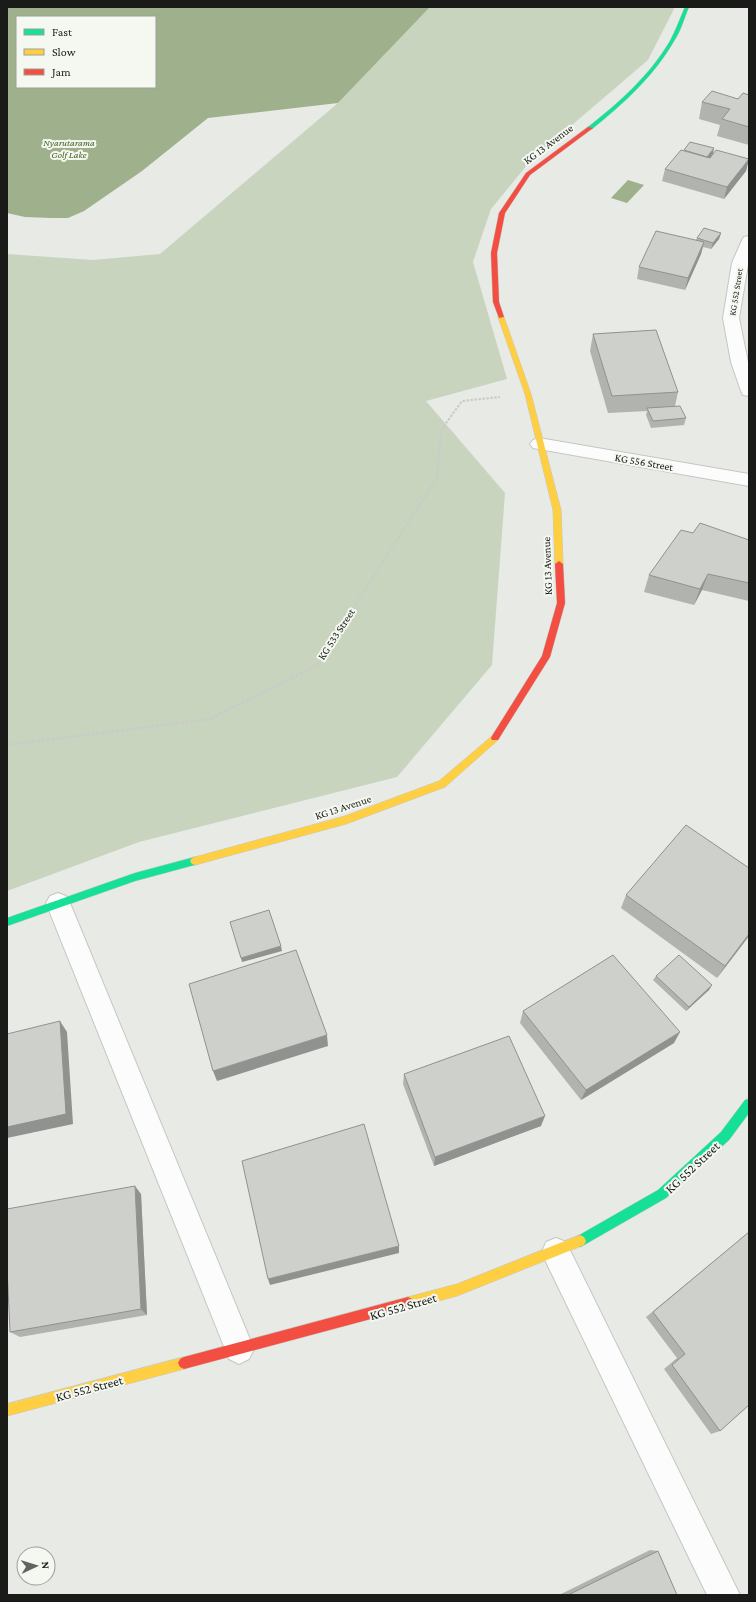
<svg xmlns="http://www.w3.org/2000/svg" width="756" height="1602" font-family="'Crimson Pro',serif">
  <rect width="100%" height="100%" fill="#e7eae5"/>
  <!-- green -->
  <path fill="#c9d4be" d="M430,7H675L648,60L531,160L491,209L473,262L507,379L426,401L505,493L492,665L397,777L139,842L7,891V254L93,260L160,254L338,103Z"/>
  <!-- water -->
  <path fill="#9fb08c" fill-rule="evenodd" d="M7,7H430L338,103L208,118L142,171L84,211L68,218H51L25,217L7,213ZM17,17H155V87H17Z
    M628,180L644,185L627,203L611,198Z"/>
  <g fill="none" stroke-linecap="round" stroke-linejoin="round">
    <!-- street casing -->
    <g stroke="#c4c7c3" stroke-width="2">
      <path id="street" d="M749,236V259L739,318L749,367V396L743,395L741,391L731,362L723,318L732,263L742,240L744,237Z
        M539,438L749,474V486L533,448L530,444L533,440Z
        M58,893L66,896L70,903L254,1349L249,1359L239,1364L229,1359L46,903L50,896Z
        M556,1238L566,1242L740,1595H707L546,1262L542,1252L546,1242Z"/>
    </g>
    <!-- fast casing -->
    <g stroke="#c4c7c3" stroke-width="1">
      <path id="fast" d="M685,7H689C684,18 681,31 674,41C654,76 623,104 592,129H588V127C619,103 650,75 670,41C676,30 680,18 685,7Z
        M195,857L198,858L200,861L198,864L135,881L7,926V918L135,873Z
        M749,1099V1113L729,1140L666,1198L584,1245L580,1247L576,1245L574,1241L576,1237L658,1190L721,1132L745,1100Z"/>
    </g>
    <!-- slow casing -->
    <g stroke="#c4c7c3" stroke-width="1">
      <path id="slow" d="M501,315L504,317L531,394L561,510L563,564L559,567L555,564L553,510L525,394L498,317Z
        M495,734L498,736L499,738L498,740L445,787L346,824L195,865L192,864L190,861L192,858L195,857L345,816L439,781L492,736Z
        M580,1235L584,1237L586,1241L584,1245L457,1296L408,1309L404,1307L402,1303L404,1299L408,1297L457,1284Z
        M184,1357L188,1359L190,1363L188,1367L184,1369L7,1416V1404Z"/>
    </g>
    <!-- jam casing -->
    <g stroke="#c4c7c3" stroke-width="1">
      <path id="jam" d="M588,127L593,128L530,175L505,213L497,253L499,302L504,317L499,318L493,302L491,253L499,213L526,173Z
        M559,561L563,564L565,603L550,657L498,740H492L491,738L492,736L542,656L557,603L555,564Z
        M408,1297L412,1299L414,1303L412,1307L408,1309L184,1369L180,1367L178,1363L180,1359L184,1357Z"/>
    </g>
    <!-- path-far1 -->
    <path stroke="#cacac9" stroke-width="2" stroke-dasharray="2.5 1.5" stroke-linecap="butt" d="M357,602L437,478L441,430L462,401L500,397"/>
    <!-- path -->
    <path stroke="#cacac9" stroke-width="2.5" stroke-dasharray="3 2" stroke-linecap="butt" d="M7,745L209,719L316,666L358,601"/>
    <!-- street -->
    <use href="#street" fill="#fbfcfb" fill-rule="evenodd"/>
    <!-- fast -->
    <use href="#fast" fill="#16e098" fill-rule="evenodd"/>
    <!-- slow -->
    <use href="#slow" fill="#ffcf43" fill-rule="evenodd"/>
    <!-- jam -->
    <use href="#jam" fill="#f24e42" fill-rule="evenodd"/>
  </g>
  <!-- wall -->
  <path fill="#b1b3af" d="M749,95V145L717,136L720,125L699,119L702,102L738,99Z
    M713,154L749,159L746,171L724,199L662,181L665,169Z
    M721,233L719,239L711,249L703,247L701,254L685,290L637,279L639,267L696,240L697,238Z
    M593,334L678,392L675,406L686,418L684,425L651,428L646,415L647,411L608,413L590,351Z
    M693,533L749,540V601L702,590L694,605L644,592L649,575Z
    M626,895L749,936L717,978L621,908Z
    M656,976L712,985L709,990L686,1011L653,980Z
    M523,1011L674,1043L581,1100L520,1023Z
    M404,1074L541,1126L434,1166L403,1084Z
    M141,1194L147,1315L20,1337L10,1332Z
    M749,1232V1405L720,1431L711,1434L664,1369L677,1358L646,1317Z
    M650,1550L658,1551L677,1595H559Z"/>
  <!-- shaded-wall -->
  <path fill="#90928f" d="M714,148L713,154L706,164L707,157Z
    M749,159L746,171L724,199L727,187Z
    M721,233L719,239L711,249L713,243Z
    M704,242L701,254L685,290L688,278Z
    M708,574L702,590L694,605L700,589Z
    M749,934V936L717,978L725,966Z
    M281,946L282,951L242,962L241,958Z
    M712,985L709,990L686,1011L689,1007Z
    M60,1021L67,1032L73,1124L7,1138V1127Z
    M680,1032L674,1043L581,1100L586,1090Z
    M327,1035L328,1046L217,1081L213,1071Z
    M545,1116L541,1126L434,1166L435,1157Z
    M135,1186L141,1194L147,1315L141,1309Z
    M399,1246V1253L270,1285L268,1279Z"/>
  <!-- building -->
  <path fill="#ced0cc" stroke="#90928f" d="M712,91L738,99L743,93L749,95V127L722,119L730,109L702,102Z
    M690,142L714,148L707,157L684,150Z
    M681,150L710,158L716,150L749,159L727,187L665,169Z
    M704,228L721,233L713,243L697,238Z
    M656,231L704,242L688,278L639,267Z
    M656,330L678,392L612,396L593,334Z
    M680,406L686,418L653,421L647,408Z
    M700,523L749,540V583L708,574L700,589L649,575L681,530L693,533Z
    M686,825L749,868V934L725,966L626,895Z
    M269,910L281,946L241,958L230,922Z
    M296,950L327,1035L213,1071L189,984Z
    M613,955L680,1032L586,1090L523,1011Z
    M679,955L712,985L689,1007L656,976Z
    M60,1021L66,1114L7,1127V1034Z
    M509,1036L545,1116L435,1157L404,1074Z
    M364,1124L399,1246L268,1279L242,1161Z
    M135,1186L141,1309L10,1332L7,1267V1209Z
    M749,1232V1405L720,1431L672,1365L685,1354L653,1312Z
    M658,1551L677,1595H568Z"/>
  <g text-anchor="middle" stroke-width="4" stroke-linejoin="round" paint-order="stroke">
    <!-- far-street labels -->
    <g font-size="9" fill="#1a1b18" stroke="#f4f8f1">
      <text transform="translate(736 292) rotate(-81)" y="3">KG 552 Street</text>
    </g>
    <!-- far-water labels -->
    <g font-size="10" font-style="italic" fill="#446018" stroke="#f4f8f1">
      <text x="69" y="146">Nyarutarama<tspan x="69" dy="12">Golf Lake</tspan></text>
    </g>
    <!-- street labels -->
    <g font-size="11" fill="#1a1b18" stroke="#f4f8f1">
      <text transform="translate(548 144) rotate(-37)" y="4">KG 13 Avenue</text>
      <text transform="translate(644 462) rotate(10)" y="4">KG 556 Street</text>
      <text transform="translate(547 566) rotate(-92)" y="4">KG 13 Avenue</text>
      <text transform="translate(336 634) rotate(-57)" y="4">KG 533 Street</text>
      <text transform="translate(343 807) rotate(-18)" y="4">KG 13 Avenue</text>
    </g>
    <!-- near-street labels -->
    <g font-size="13" fill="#1a1b18" stroke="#f4f8f1">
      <text transform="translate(692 1167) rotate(-43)" y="5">KG 552 Street</text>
      <text transform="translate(403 1306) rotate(-16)" y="5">KG 552 Street</text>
      <text transform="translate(89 1388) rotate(-15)" y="5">KG 552 Street</text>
    </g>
  </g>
  <!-- border -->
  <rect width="756" height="1602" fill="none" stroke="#1a1b18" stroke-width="16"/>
  <!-- legend -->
  <rect x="16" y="16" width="140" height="72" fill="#f4f8f1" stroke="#9da09a"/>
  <rect x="24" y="29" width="20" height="6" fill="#16e098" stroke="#9da09a"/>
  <text x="52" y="36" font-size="12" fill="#1a1b18">Fast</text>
  <rect x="24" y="49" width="20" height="6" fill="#ffcf43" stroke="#9da09a"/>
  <text x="52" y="56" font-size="12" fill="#1a1b18">Slow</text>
  <rect x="24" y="69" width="20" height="6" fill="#f24e42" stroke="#9da09a"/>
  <text x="52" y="76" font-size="12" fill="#1a1b18">Jam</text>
  <!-- north arrow -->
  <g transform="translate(36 1566) rotate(86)"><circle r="19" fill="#f4f8f1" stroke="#9da09a"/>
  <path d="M0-3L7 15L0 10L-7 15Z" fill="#626360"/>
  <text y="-6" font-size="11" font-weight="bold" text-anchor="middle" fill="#1a1b18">N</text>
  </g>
</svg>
